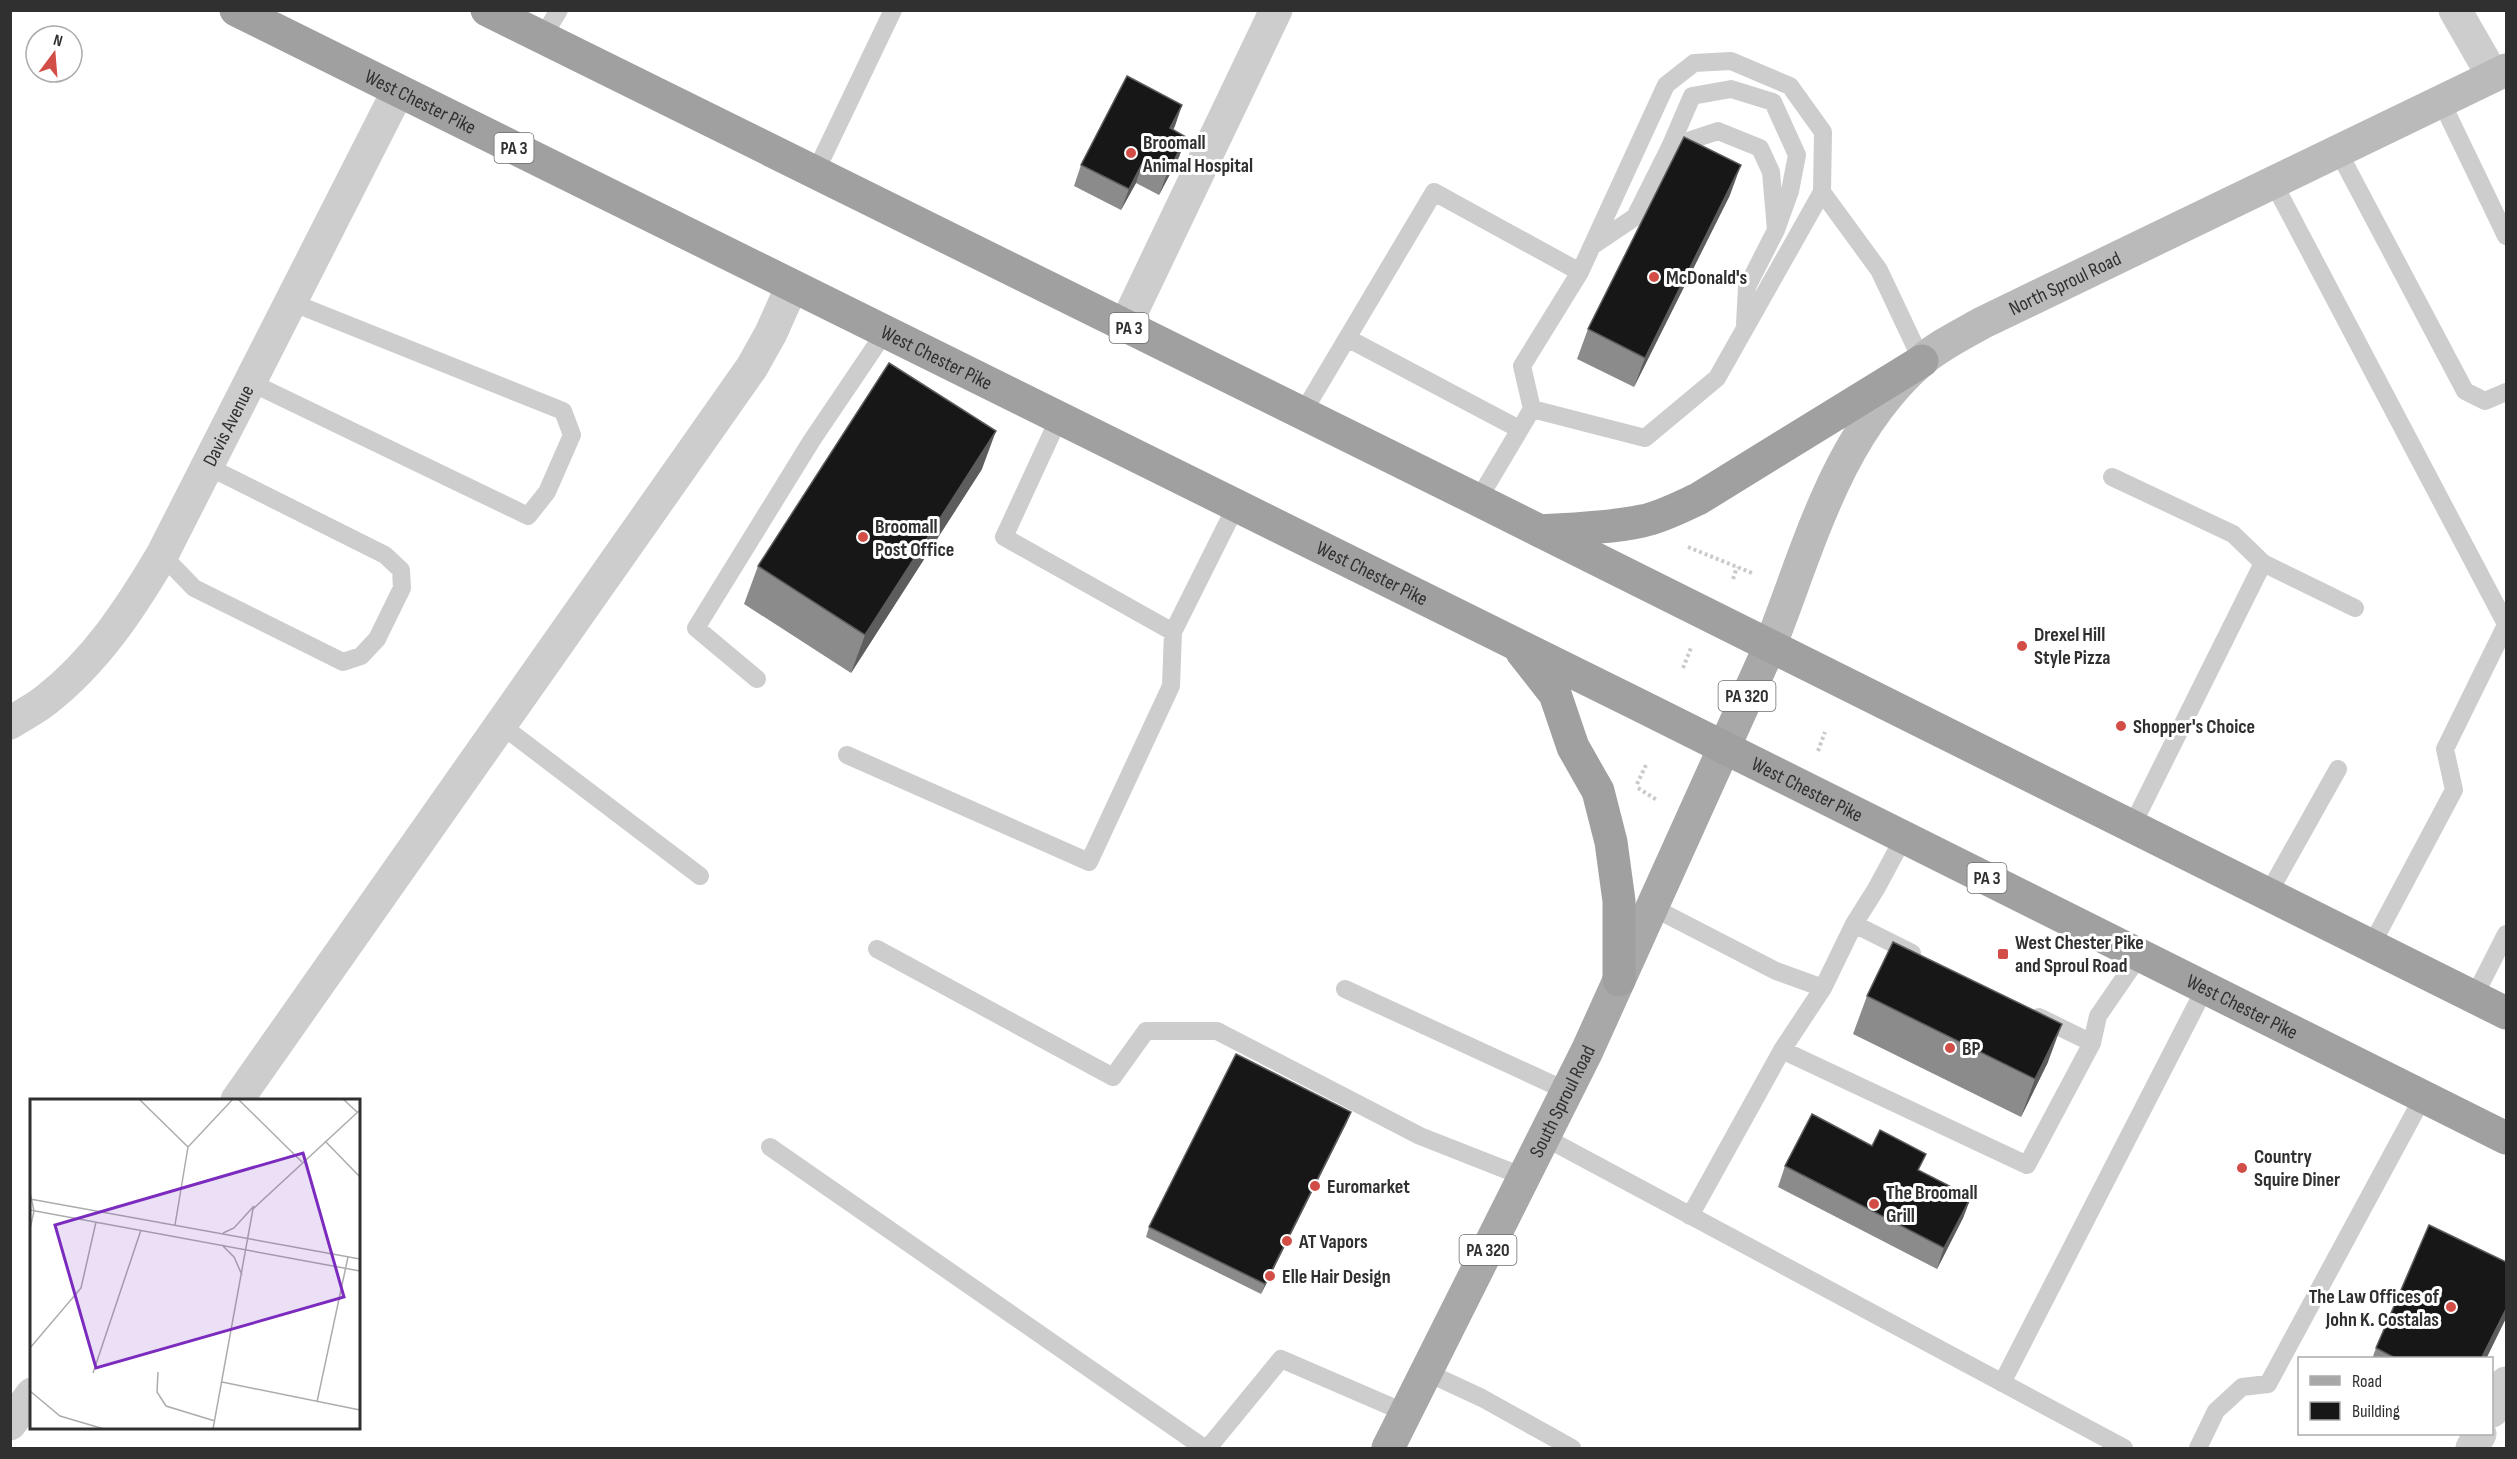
<svg xmlns="http://www.w3.org/2000/svg" width="2517" height="1459" font-family="'Sofia Sans Condensed',sans-serif">
  <rect width="100%" height="100%" fill="#fff"/>
  <g fill="none" stroke-linecap="round" stroke-linejoin="round">
    <!-- path -->
    <path stroke="#cacaca" stroke-width="4" stroke-dasharray="3 3" stroke-linecap="butt" d="M1688,547L1752,573
      M1733,579L1737,567
      M1683,668L1691,648
      M1818,751L1825,732
      M1637,784L1647,763
      M1638,788L1657,800"/>
    <!-- service -->
    <path stroke="#cdcdcd" stroke-width="18" d="M542,38L559,10
      M2441,101L2506,236
      M1670,147L1718,131L1760,148L1771,172L1776,230L1747,287L1745,324
      M2338,151L2465,391L2485,401L2506,392
      M815,173L893,10
      M2273,182L2506,624
      M1822,192L1879,270L1922,361
      M1592,246L1635,217L1670,147L1692,96L1731,89L1773,102L1797,155L1790,191L1776,230
      M1347,338L1519,429
      M250,382L528,516L547,492L572,435L563,411L291,302
      M1532,409L1645,438L1717,378L1822,192L1823,132L1790,86L1731,61L1694,63L1666,85L1580,272
      M1302,414L1434,192L1580,272L1522,366L1532,409L1478,500
      M1059,418L1004,537L1173,632L1236,506
      M2112,477L2233,534L2263,563L2132,826
      M162,555L194,588L343,662L361,656L377,639L402,588L401,570L385,555L207,466
      M2263,563L2355,608
      M757,679L696,628L812,440L885,332
      M501,725L700,876
      M847,755L1089,862L1171,686L1173,632
      M1904,837L1876,889L1854,924L1912,953
      M2268,894L2338,769
      M1652,907L1776,971L1823,988L1782,1050L1690,1216
      M2371,946L2454,790L2445,749L2506,625
      M877,949L1113,1077L1146,1031H1217L1420,1136L1524,1177
      M1823,988L1854,924
      M1345,989L1567,1091
      M2474,997L2506,934
      M2039,1017L2092,1043L2098,1016L2140,955
      M1782,1050L2027,1165L2092,1043
      M1544,1137L2124,1448
      M770,1147L1204,1448
      M1426,1372L1482,1398L1572,1448
      M2002,1383L2205,988
      M1208,1448L1281,1359L1406,1413
      M2198,1448L2216,1411L2242,1387L2268,1384L2423,1097"/>
    <!-- minor -->
    <g stroke="#cdcdcd" stroke-width="33">
      <path d="M2455,10L2493,76"/>
      <path d="M1125,326L1276,10"/>
      <path id="s1" d="M10,723C22,715 35,709 46,700C96,661 130,609 162,555L398,91"/>
      <path d="M237,1100L752,367L771,333L792,286"/>
      <path d="M2492,1411L2506,1383"/>
      <path d="M10,1424L32,1394"/>
      <path d="M2472,1448L2480,1434"/>
    </g>
    <!-- secondary -->
    <path stroke="#bababa" stroke-width="33" id="s2" d="M1770,646C1810,545 1836,437 1920,362C1938,346 1961,335 1982,323L2506,70"/>
    <!-- primary -->
    <path stroke="#a8a8a8" stroke-width="33" id="s3" d="M1388,1448L1587,1051L1770,646"/>
    <!-- trunk -->
    <g stroke="#a0a0a0" stroke-width="33">
      <path id="s4" d="M236,10L1643,707L2506,1138"/>
      <path d="M487,10L1478,500L2506,1013"/>
      <path d="M1540,531C1573,529 1609,528 1642,521C1662,517 1680,507 1698,499L1922,361"/>
      <path d="M1522,652L1555,694L1573,747L1598,791L1611,842L1619,901V980"/>
    </g>
  </g>
  <!-- wall -->
  <path fill="#8b8b8b" d="M1182,105L1173,130L1186,137L1179,157L1159,195L1136,183L1121,210L1074,186L1081,165Z
    M1730,195L1634,387L1577,359L1588,329Z
    M982,469L851,673L744,604L758,566Z
    M1867,996L2048,1062L2021,1117L1853,1034Z
    M1351,1112L1347,1122L1261,1294L1146,1237L1149,1227Z
    M1872,1146L1971,1197L1963,1218L1937,1269L1778,1187L1785,1166Z
    M2506,1262V1318L2486,1359H2372L2376,1348Z"/>
  <!-- shaded-wall -->
  <path fill="#5d5d5d" d="M1182,105L1175,126L1163,149L1170,128Z
    M1186,137L1179,157L1159,195L1167,174Z
    M1143,162L1136,183L1121,210L1129,189Z
    M1741,165L1730,195L1634,387L1645,358Z
    M996,431L982,469L851,673L865,635Z
    M2062,1024L2048,1062L2021,1117L2035,1079Z
    M1351,1112L1347,1122L1261,1294L1265,1284Z
    M1971,1197L1963,1218L1937,1269L1944,1248Z
    M2506,1309V1318L2486,1359H2481Z"/>
  <!-- building -->
  <path fill="#171717" stroke="#5d5d5d" stroke-width="1.5" d="M1127,76L1182,105L1170,128L1186,137L1167,174L1143,162L1129,189L1081,165Z
    M1684,137L1741,165L1645,358L1588,329Z
    M889,363L996,431L865,635L758,566Z
    M1893,942L2062,1024L2035,1079L1867,996Z
    M1236,1054L1351,1112L1265,1284L1149,1227Z
    M1812,1114L1872,1146L1880,1130L1926,1154L1918,1170L1971,1197L1944,1248L1785,1166Z
    M2429,1225L2506,1262V1309L2481,1359H2397L2376,1348Z"/>
  <!-- markers -->
  <g fill="#d34d47" stroke="#fff" stroke-width="2">
    <circle cx="1131" cy="153" r="6"/>
    <circle cx="1654" cy="277" r="6"/>
    <circle cx="863" cy="537" r="6"/>
    <circle cx="2022" cy="646" r="6"/>
    <circle cx="2121" cy="726" r="6"/>
    <rect x="1997" y="948" width="12" height="12" rx="3"/>
    <circle cx="1950" cy="1048" r="6"/>
    <circle cx="2242" cy="1168" r="6"/>
    <circle cx="1315" cy="1186" r="6"/>
    <circle cx="1874" cy="1204" r="6"/>
    <circle cx="1287" cy="1241" r="6"/>
    <circle cx="1270" cy="1276" r="6"/>
    <circle cx="2451" cy="1307" r="6"/>
  </g>
  <g text-anchor="middle" stroke-width="6" stroke-linejoin="round" paint-order="stroke">
    <!-- shield labels -->
    <g fill="#fff" stroke="#6e6e6e" stroke-width="1.5">
      <rect x="494.5" y="133" width="39" height="30" rx="4.5"/>
      <rect x="1109.5" y="313" width="39" height="30" rx="4.5"/>
      <rect x="1718.5" y="681" width="57" height="30" rx="4.5"/>
      <rect x="1967.5" y="863" width="39" height="30" rx="4.5"/>
      <rect x="1459.5" y="1235" width="57" height="30" rx="4.5"/>
    </g>
    <g font-size="18" font-weight="bold" fill="#303030">
      <text x="514" y="154">PA 3</text>
      <text x="1129" y="334">PA 3</text>
      <text x="1747" y="702">PA 320</text>
      <text x="1987" y="884">PA 3</text>
      <text x="1488" y="1256">PA 320</text>
    </g>
    <!-- street labels -->
    <g font-size="20" fill="#303030" stroke="#fff">
      <text dy="7" stroke="none"><textPath href="#s4" startOffset="206">West Chester Pike</textPath></text>
      <text dy="7" stroke="none"><textPath href="#s2" startOffset="490">North Sproul Road</textPath></text>
      <text dy="7" stroke="none"><textPath href="#s4" startOffset="782">West Chester Pike</textPath></text>
      <text dy="7" stroke="none"><textPath href="#s1" startOffset="375">Davis Avenue</textPath></text>
      <text dy="7" stroke="none"><textPath href="#s4" startOffset="1268">West Chester Pike</textPath></text>
      <text dy="7" stroke="none"><textPath href="#s4" startOffset="1754">West Chester Pike</textPath></text>
      <text dy="7" stroke="none"><textPath href="#s4" startOffset="2240">West Chester Pike</textPath></text>
      <text dy="7" stroke="none"><textPath href="#s3" startOffset="388">South Sproul Road</textPath></text>
    </g>
    <!-- poi labels -->
    <g font-size="20" font-weight="bold" fill="#303030" stroke="#fff" text-anchor="start">
      <text x="1143" y="149">Broomall<tspan x="1143" dy="23">Animal Hospital</tspan></text>
      <text x="1666" y="284">McDonald's</text>
      <text x="875" y="533">Broomall<tspan x="875" dy="23">Post Office</tspan></text>
      <text x="2034" y="641">Drexel Hill<tspan x="2034" dy="23">Style Pizza</tspan></text>
      <text x="2133" y="733">Shopper's Choice</text>
      <text x="2015" y="949">West Chester Pike<tspan x="2015" dy="23">and Sproul Road</tspan></text>
      <text x="1962" y="1055">BP</text>
      <text x="2254" y="1163">Country<tspan x="2254" dy="23">Squire Diner</tspan></text>
      <text x="1327" y="1193">Euromarket</text>
      <text x="1886" y="1199">The Broomall<tspan x="1886" dy="23">Grill</tspan></text>
      <text x="1299" y="1248">AT Vapors</text>
      <text x="1282" y="1283">Elle Hair Design</text>
      <text x="2439" y="1303" text-anchor="end">The Law Offices of<tspan x="2439" dy="23">John K. Costalas</tspan></text>
    </g>
  </g>
  <!-- overview -->
  <g transform="translate(30 1099)">
    <rect width="330" height="330" fill="#fff"/>
    <path fill="none" stroke="#acacac" stroke-width="1.5" d="M109,0L158,48M208,0L272,63M313,0L327,13M295,42L330,78M0,93L4,112L0,130M0,100L330,160M0,111L330,172M145,126L158,48L203,0M193,134L204,129L224,107M192,146L204,158L212,176M0,249L51,189L66,123M128,273L127,293L136,307L185,322M63,274L111,131M192,283L330,311M0,292L30,317L74,330M287,303L318,158M183,330L223,110L330,11"/>
    <path fill="#7b2cbf" fill-opacity="0.15" stroke="#7b2cbf" stroke-width="3" d="M273,54L314,198L66,269L25,126Z"/>
    <rect width="330" height="330" fill="none" stroke="#303030" stroke-width="3"/>
  </g>
  <!-- border -->
  <rect width="2517" height="1459" fill="none" stroke="#303030" stroke-width="24"/>
  <!-- legend -->
  <rect x="2298" y="1357" width="195" height="78" fill="#ffffff" stroke="#acacac" stroke-width="1.5"/>
  <rect x="2310" y="1376" width="30" height="9" fill="#a8a8a8" stroke="#acacac" stroke-width="1.5"/>
  <text x="2352" y="1387" font-size="18" fill="#303030">Road</text>
  <rect x="2310" y="1402" width="30" height="18" fill="#171717" stroke="#acacac" stroke-width="1.5"/>
  <text x="2352" y="1417" font-size="18" fill="#303030">Building</text>
  <!-- north arrow -->
  <g transform="translate(54 54) rotate(16)"><circle r="28" fill="#ffffff" stroke="#acacac" stroke-width="1.5"/>
  <path d="M0-4.5L10 22L0 15L-10 22Z" fill="#d34d47"/>
  <text y="-9" font-size="16" font-weight="bold" text-anchor="middle" fill="#303030">N</text>
  </g>
</svg>
